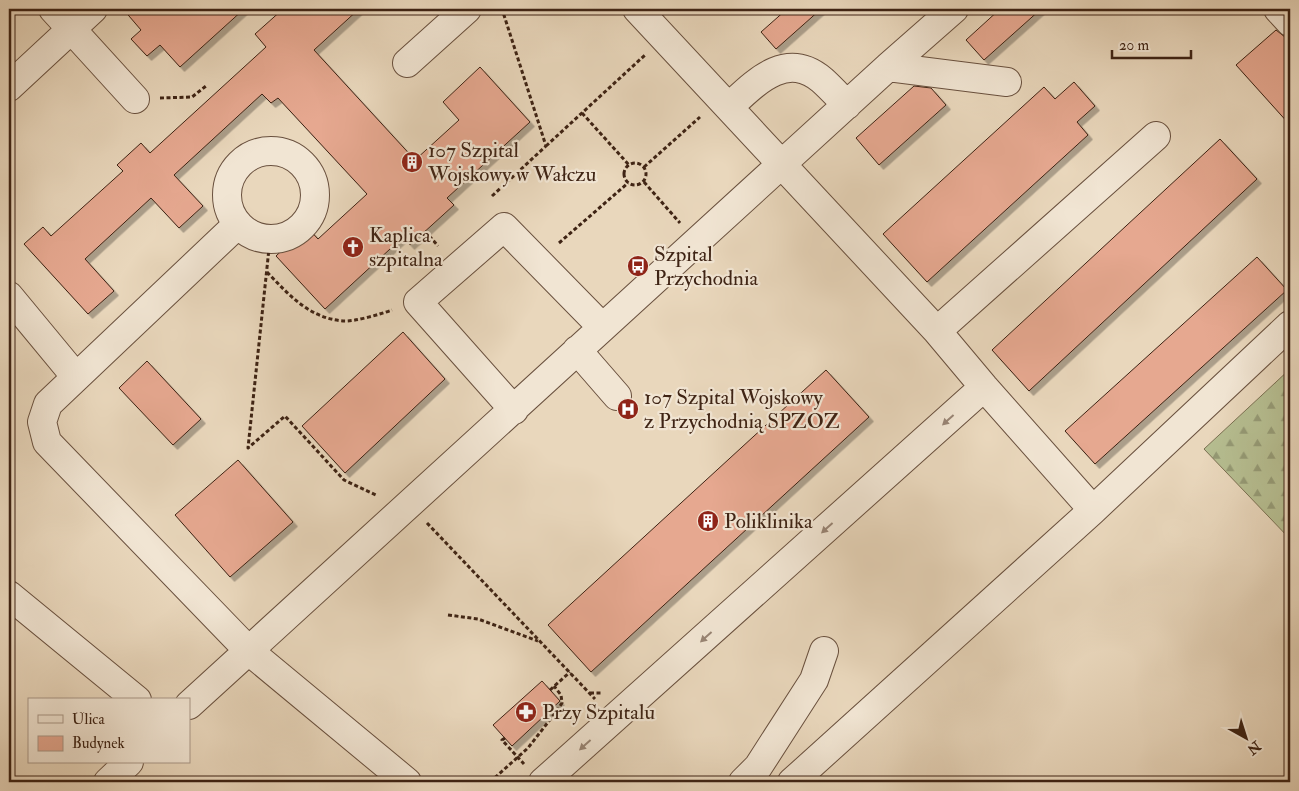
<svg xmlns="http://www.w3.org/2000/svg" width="1299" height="791" font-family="'IM FELL Double Pica',serif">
  <defs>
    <pattern id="forest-firs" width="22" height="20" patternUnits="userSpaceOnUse" patternTransform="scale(1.25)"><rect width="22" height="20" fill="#b6be91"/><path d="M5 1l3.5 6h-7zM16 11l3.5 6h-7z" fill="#959a75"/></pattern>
    <filter id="shadow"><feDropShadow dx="4.5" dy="4.5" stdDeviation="0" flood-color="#0004"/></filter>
  </defs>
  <rect width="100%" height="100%" fill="#e9d7bc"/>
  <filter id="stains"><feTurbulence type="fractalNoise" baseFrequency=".004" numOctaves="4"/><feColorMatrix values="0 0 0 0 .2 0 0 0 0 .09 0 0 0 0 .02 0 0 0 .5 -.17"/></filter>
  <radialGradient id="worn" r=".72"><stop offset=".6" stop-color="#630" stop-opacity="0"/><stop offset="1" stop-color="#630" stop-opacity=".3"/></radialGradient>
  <!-- forest -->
  <path fill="url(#forest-firs)" stroke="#7a7052" d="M1290,369V539L1204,449Z"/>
  <!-- building -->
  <path fill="#e6a890" stroke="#3e2314" filter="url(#shadow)" d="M123,9H244L180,67L160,45L147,56L131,39L141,30Z
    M283,9H359L314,50L415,160L459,120L443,102L480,67L530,122L447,198L454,205L410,245L403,237L325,309L276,256L307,227L318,239L367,194L278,98L271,103L262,94L174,175L203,206L179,228L151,198L85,259L114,291L88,314L24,244L43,227L51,236L123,171L117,165L141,143L150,153L266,47L255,34Z
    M787,9H821L776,49L761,32Z
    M1000,9H1041L984,60L966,40Z
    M1276,30L1290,41V125L1236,65Z
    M1074,82L1095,106L1077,122L1088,135L927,282L883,234L1044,87L1055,99Z
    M914,86L931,88L946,105L879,165L856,138Z
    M1220,139L1257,179L1029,391L992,350Z
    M1257,257L1287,290L1095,464L1065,431Z
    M403,332L445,379L345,473L302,426Z
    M147,361L201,419L173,445L119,388Z
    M826,370L869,417L591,672L548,625Z
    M238,460L293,522L230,577L175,515Z
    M542,681L560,701L512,746L493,725Z"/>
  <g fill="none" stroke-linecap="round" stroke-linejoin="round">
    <!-- minor casing -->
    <g stroke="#69503e" stroke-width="30">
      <path id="minor" d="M53,9L135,99
        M637,9L937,331L984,387L1093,510L792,782
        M1278,9L1290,22
        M407,63L467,9
        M888,67L954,9
        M9,87L93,9
        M729,107C756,82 786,50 822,80C831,88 839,97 847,105
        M227 195a44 44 0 1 1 88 0a44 44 0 1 1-88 0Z
        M238,224L48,404L42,422L47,442L249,651L407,782
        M9,296L76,377
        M937,331L1156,136
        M577,350L617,396
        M514,410L418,302L504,227L602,327
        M1093,510L1290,325
        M9,595L137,700
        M189,705L888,67L1007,82
        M108,782L129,762
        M543,782L984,387
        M743,782L758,767L814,680L824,651"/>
    </g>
    <!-- path -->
    <path stroke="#3e2314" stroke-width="3" stroke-dasharray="4 2.5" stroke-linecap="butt" d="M160,98L192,97L206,86
      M582,113L629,165
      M546,146L645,55
      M624 174a11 11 0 1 1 22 0a11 11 0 1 1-22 0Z
      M644,167L700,117
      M644,182L680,223
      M492,196L546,146L502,9
      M425,231L438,246
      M270,239L248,448L285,416L344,480L376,495
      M559,243L628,183
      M267,272C289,295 309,318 343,321C354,322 381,314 392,310
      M427,523L595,699
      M448,615L478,619L538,641
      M550,690L570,672
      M590,693H602
      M505,738L502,740L524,764
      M490,782L528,748L556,712L562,703L561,695L554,686"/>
    <!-- minor -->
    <use href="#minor" stroke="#f1e5d3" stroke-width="28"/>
  </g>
  <!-- one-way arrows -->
  <defs><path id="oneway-solid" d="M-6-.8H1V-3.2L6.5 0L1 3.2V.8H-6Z" transform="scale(1.25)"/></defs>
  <g fill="#988474">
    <use href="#oneway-solid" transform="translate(948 420) rotate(138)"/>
    <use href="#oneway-solid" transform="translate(827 528) rotate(138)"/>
    <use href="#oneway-solid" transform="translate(706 637) rotate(138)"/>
    <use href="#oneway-solid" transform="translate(585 745) rotate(138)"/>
  </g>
  <!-- icons -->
  <defs>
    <g id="building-disc" transform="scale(1.125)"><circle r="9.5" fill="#8f2418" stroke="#f1e5d3"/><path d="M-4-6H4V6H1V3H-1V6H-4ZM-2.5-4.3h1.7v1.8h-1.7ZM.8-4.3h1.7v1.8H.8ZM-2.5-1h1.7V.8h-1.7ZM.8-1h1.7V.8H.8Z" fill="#fff"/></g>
    <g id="church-disc" transform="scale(1.125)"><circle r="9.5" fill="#8f2418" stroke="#f1e5d3"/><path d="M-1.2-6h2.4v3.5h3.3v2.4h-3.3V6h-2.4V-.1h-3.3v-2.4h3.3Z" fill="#fff"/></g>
    <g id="bus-disc" transform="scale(1.125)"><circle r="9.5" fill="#8f2418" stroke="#f1e5d3"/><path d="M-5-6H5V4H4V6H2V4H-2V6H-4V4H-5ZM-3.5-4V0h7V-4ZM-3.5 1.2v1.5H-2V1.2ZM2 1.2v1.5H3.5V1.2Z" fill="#fff"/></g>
    <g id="hospital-disc" transform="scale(1.125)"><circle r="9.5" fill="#8f2418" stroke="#f1e5d3"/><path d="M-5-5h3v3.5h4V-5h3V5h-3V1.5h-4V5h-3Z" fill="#fff"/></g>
    <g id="pharmacy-disc" transform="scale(1.125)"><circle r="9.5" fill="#8f2418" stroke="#f1e5d3"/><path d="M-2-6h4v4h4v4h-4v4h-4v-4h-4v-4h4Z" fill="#fff"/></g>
  </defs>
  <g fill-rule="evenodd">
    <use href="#building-disc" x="412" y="162"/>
    <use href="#church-disc" x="353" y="247"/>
    <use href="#bus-disc" x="638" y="266"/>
    <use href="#hospital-disc" x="628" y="409"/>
    <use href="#building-disc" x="708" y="521"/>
    <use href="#pharmacy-disc" x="526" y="712"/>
  </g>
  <g text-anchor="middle" stroke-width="4.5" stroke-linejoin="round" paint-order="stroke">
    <!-- poi labels -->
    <g font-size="21" fill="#3e2314" stroke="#f1e5d3" text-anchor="start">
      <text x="428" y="157">107 Szpital<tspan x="428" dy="24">Wojskowy w Wałczu</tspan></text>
      <text x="369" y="242">Kaplica<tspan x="369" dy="24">szpitalna</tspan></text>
      <text x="654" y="261">Szpital<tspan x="654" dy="24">Przychodnia</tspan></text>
      <text x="644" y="404">107 Szpital Wojskowy<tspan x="644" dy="24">z Przychodnią SPZOZ</tspan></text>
      <text x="724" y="528">Poliklinika</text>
      <text x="542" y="719">Przy Szpitalu</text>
    </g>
  </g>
  <!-- margin -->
  <rect width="1299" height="791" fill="none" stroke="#e9d7bc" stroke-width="30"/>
  <rect x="10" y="10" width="1279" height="771" fill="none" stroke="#3e2314" stroke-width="2.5"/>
  <rect x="15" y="15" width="1269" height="761" fill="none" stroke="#3e2314"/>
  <!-- legend -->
  <rect x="28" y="698" width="162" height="65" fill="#f1e5d3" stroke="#a99787"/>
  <rect x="38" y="715" width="25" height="8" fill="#f1e5d3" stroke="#a99787"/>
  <text x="72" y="724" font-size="15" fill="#3e2314">Ulica</text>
  <rect x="38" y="736" width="25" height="15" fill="#e6a890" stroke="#a99787"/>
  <text x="72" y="748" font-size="15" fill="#3e2314">Budynek</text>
  <!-- north arrow -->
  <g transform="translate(1246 738) rotate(141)" stroke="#f1e5d3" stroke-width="4" paint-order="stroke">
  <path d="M0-4L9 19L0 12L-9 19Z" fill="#3e2314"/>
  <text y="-8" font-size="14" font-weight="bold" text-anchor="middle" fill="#3e2314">N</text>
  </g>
  <!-- scale -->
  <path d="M1112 50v8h79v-8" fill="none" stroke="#3e2314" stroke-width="2.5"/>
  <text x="1119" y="50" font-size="15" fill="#3e2314" stroke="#f1e5d3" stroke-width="4" paint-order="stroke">20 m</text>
  <rect width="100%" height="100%" filter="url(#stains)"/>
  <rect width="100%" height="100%" fill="url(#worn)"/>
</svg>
